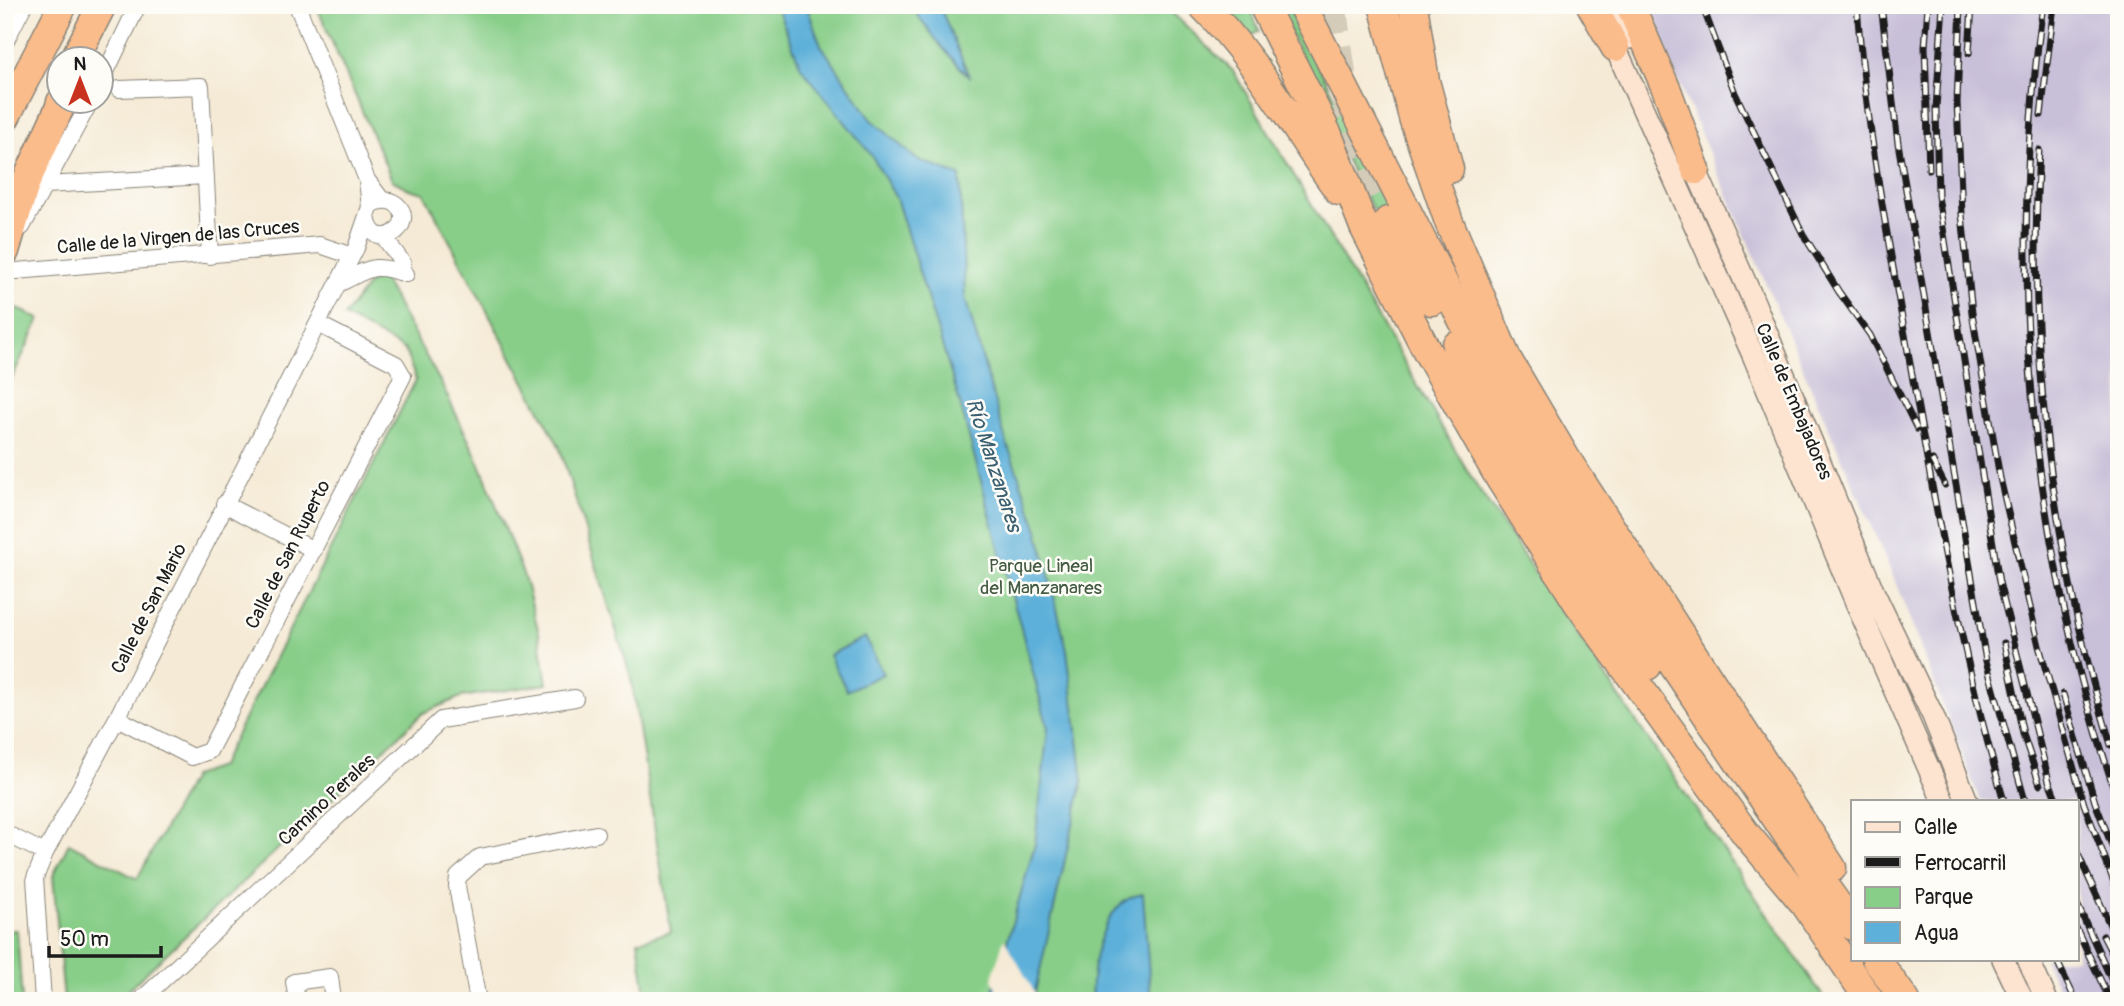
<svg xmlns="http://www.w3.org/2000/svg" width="2124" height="1006" font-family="Pangolin,sans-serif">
  <rect width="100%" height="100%" fill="#fdfcf7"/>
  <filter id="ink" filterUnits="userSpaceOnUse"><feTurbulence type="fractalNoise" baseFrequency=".0143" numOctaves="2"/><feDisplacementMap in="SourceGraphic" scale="14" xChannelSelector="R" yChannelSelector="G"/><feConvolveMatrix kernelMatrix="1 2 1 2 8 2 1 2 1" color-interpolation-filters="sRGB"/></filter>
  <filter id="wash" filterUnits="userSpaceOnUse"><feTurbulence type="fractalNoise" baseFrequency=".00686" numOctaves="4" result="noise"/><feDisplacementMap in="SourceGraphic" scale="28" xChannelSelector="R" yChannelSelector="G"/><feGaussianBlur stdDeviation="1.57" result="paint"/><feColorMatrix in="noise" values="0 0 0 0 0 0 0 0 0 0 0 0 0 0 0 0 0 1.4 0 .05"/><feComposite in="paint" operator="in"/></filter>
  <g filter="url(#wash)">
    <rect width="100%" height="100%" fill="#f5ead5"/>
    <!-- industrial -->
    <path fill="#c8bfd8" d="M1652,5H2119V1001H2065L2044,959H2077V801H1980L1893,576L1667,56Z"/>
    <!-- green -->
    <path fill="#88ce89" stroke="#527552" stroke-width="2" d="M316,5H1164L1233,71L1477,487L1826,1001H647L638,941L671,932L631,678L559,446L424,193L409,189L392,180Z
      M1218,5H1249L1259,31L1246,39Z
      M1278,5H1287L1393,211L1378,219L1352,172Z
      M382,277L442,385L480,464L525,579L539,633L547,684L461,697L423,713L116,1001H64L53,876L69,843L137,879L193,776L220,767L416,380L405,350L344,316L369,283Z
      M5,303L40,319L11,380L5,377Z
      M17,930L22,1001H5V931Z"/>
    <!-- water -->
    <path fill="#5db0d9" stroke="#3c667a" stroke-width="2" d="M776,5H806L821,45L871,119L916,159L960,176L965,297L1004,435L1038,530L1067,650L1083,780L1033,1001H990L1035,844L1048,728L958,396L896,198L872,156L801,67Z
      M910,5H939L970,78L942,47Z
      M865,637L883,674L847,691L829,655Z
      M1143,894L1151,1001H1092C1089,968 1102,899 1143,894Z"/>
    <!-- pier -->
    <path fill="#f5ead5" d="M1004,938L1037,997L1036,1001H1002L992,979Z"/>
  </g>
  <g filter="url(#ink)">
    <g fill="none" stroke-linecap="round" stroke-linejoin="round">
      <!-- highway-tunnel -->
      <path stroke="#d4cbb9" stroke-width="28" stroke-dasharray="28 14" stroke-linecap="butt" d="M1332,5L1348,112L1372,184L1388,221"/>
      <!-- street casing -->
      <g stroke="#888378" stroke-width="18">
        <path id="street" d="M297,5L367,180L382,200
          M5,42L24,5
          M102,80L138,5
          M119,89L201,86L210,256
          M45,185L206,176
          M367,216C372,258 421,225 396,204C389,199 382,200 375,203
          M22,227L90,102
          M383,236L403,263
          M5,272L320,245L352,256
          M338,284C370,269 371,262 406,274
          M224,504L314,550
          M117,718L192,757L209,751L403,376L396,364L318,324
          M5,833L45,853
          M43,1001L35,878L45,853L117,718L356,248L370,207L367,180
          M140,1001L441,720L575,698
          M297,1001L294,982L330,977L333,1001
          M478,1001L457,886L458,877L480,857L596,834"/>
      </g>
      <!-- secondary casing -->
      <g stroke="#888378" stroke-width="24">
        <path id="secondary" d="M1614,5L1630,38
          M1609,33L1753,355L1855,600L1943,801
          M1690,157L1754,302L1874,593L1933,716L1967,801
          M2003,959L2023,1001
          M2028,959L2047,1001"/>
      </g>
      <!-- highway casing -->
      <g stroke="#888378" stroke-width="31">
        <path id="highway" d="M1202,5C1257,59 1294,129 1339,191
          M1263,5L1328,135L1364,227L1427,351L1499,477L1578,603L1746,834L1804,903
          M1302,5L1466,327L1544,465L1670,660L1789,837L1853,926
          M1383,5L1414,121L1449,222L1507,359L1565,457L1832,868
          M1413,5L1425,81L1449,169
          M1591,5L1615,47
          M1630,5L1668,93L1696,170
          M74,60L102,5
          M5,118L63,5
          M1388,221L1432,301
          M5,251L25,184L59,109L61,102
          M1456,346C1513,457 1577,562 1647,666
          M1795,889L1870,1001
          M1876,959L1906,1001"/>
      </g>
      <!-- street -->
      <use href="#street" stroke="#fff" stroke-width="16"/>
      <!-- secondary -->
      <use href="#secondary" stroke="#fde4d1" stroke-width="21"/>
      <!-- highway -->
      <use href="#highway" stroke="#fabc8b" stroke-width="28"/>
      <!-- rail casing -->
      <g stroke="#1c1c1c" stroke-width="7">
        <path id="rail" d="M1702,5L1735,93L1803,234L1839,292L1870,335L1917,429
          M1857,5C1865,120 1887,233 1907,346C1934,499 1960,652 2004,801
          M1881,5L1898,143L1986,661L2025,801
          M1928,5L1925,47L1929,170
          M1943,5L1936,108L1938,196L1999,582L2049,781L2057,801
          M1961,5L1957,102L1962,214L1972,313L2000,478L2039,646L2084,804L2119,895
          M2043,5C2006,276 2029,544 2119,803
          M1969,53L1972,5
          M2041,115L2054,5
          M2039,150C2027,351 2052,553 2111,745
          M1932,460L1945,485
          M2004,643L2023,734L2040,785
          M2063,694L2095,802L2119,864
          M2077,852L2119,945
          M2077,904L2119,996
          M2077,930L2108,996
          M2103,936L2119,967
          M2056,959L2076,1001"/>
      </g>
      <!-- rail -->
      <use href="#rail" stroke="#fdfcf7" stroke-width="4.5" stroke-dasharray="13" stroke-linecap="butt"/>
    </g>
  </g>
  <g text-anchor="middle" stroke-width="5" stroke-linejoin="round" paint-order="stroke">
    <!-- street labels -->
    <g font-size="19" fill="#1c1c1c" stroke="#fdfcf7">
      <text transform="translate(178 236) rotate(-5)" y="7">Calle de la Virgen de las Cruces</text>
      <text transform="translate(1795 401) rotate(67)" y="7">Calle de Embajadores</text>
      <text transform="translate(287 554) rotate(-63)" y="7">Calle de San Ruperto</text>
      <text transform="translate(148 608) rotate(-63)" y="7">Calle de San Mario</text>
      <text transform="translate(326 799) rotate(-43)" y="7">Camino Perales</text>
    </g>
    <!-- park labels -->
    <g font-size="19" fill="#425a42" stroke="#fdfcf7">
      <text x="1041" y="572">Parque Lineal<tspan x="1041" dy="22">del Manzanares</tspan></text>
    </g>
    <!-- water labels -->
    <g font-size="21" font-style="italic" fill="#395f71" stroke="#fdfcf7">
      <text transform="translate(994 465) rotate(72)" y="7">Río Manzanares</text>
    </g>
  </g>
  <!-- margin -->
  <rect width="2124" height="1006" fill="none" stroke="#fdfcf7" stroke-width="28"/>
  <!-- legend -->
  <rect x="1851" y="800" width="228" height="161" fill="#fdfcf7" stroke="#a3a29f" stroke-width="2"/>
  <rect x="1865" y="822" width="35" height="10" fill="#fde4d1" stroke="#a3a29f" stroke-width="2"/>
  <text x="1914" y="834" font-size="21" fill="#1c1c1c">Calle</text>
  <rect x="1865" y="857" width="35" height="10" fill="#1c1c1c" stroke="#a3a29f" stroke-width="2"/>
  <text x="1914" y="870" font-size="21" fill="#1c1c1c">Ferrocarril</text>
  <rect x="1865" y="887" width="35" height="21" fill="#88ce89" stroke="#a3a29f" stroke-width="2"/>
  <text x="1914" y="904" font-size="21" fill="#1c1c1c">Parque</text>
  <rect x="1865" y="922" width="35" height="21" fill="#5db0d9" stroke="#a3a29f" stroke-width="2"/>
  <text x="1914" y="940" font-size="21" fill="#1c1c1c">Agua</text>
  <!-- north arrow -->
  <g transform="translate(80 80)"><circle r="33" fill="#fdfcf7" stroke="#a3a29f" stroke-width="2"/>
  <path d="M0-5L12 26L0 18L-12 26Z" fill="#c8321e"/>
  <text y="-10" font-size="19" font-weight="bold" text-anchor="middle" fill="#1c1c1c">N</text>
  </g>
  <!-- scale -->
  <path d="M49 946v10h112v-10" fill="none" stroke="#1c1c1c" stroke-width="3.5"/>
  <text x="60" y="946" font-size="21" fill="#1c1c1c" stroke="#fdfcf7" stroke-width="5" paint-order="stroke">50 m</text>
</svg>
